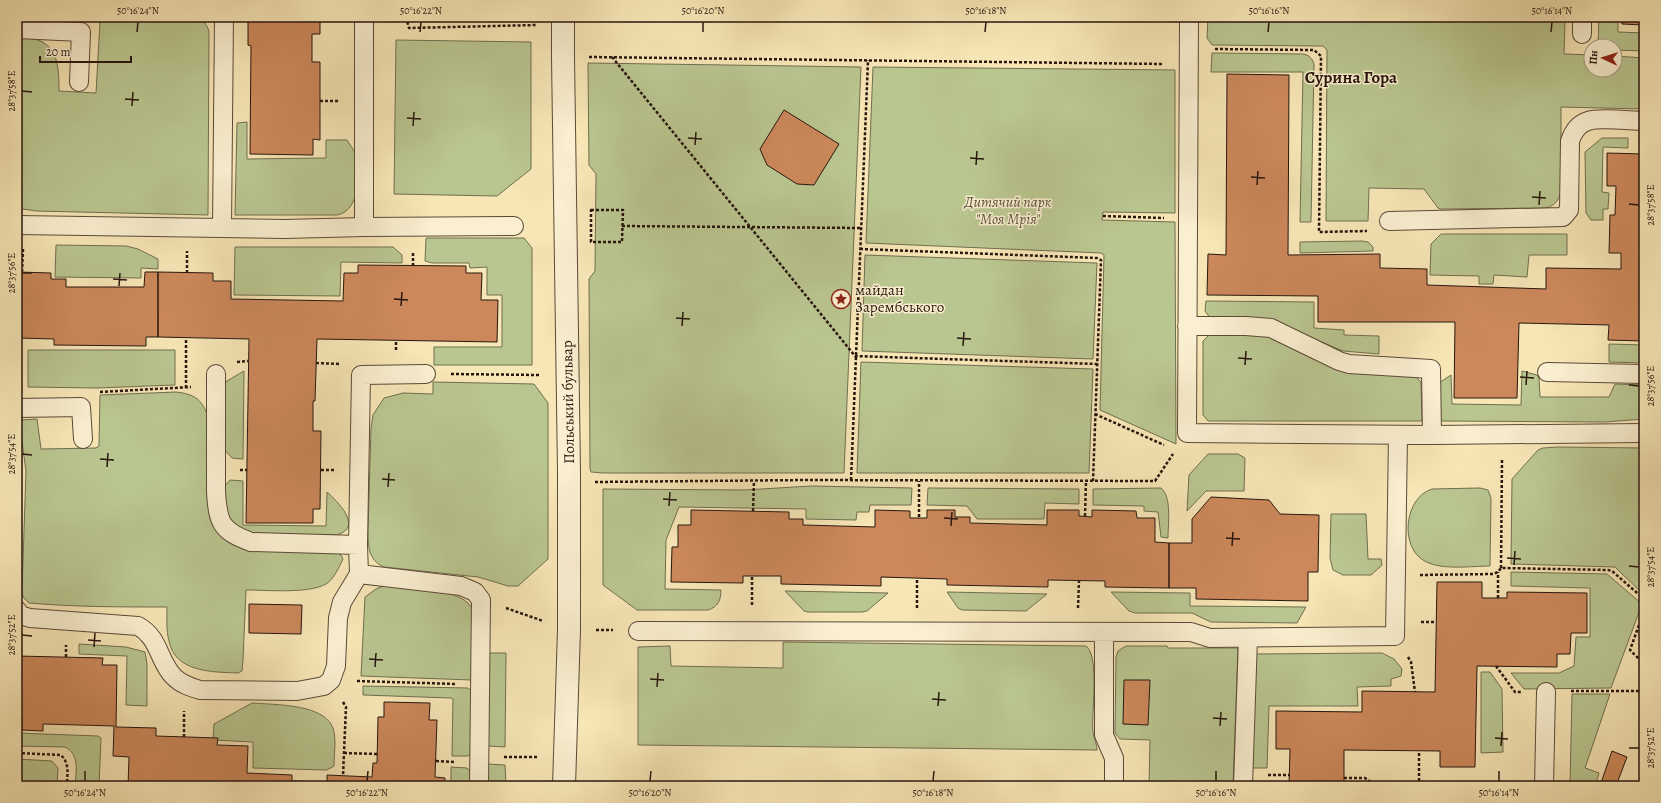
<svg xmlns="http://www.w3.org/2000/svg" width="1661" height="803" font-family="Alegreya,serif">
  <rect width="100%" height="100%" fill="#f7e6b6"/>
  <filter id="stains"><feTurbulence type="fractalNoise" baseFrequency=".005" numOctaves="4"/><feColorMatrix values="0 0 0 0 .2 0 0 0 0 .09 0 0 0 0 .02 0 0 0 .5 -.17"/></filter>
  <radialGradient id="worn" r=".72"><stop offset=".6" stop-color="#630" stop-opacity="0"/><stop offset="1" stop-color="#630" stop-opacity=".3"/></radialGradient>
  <!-- green -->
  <path fill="#bac690" stroke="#706e4f" d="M177,17C194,17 202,13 209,31L208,215L36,211L17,208V37C56,37 59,58 59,91L96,93L100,21H160Z
    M1208,17H1554L1565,22L1564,54L1591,55V70H1615V56L1644,58V109L1561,107V190C1559,200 1556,205 1546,208L1441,209L1438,208L1424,189L1369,188L1368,221H1326L1327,50L1323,46H1320L1212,45L1207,38Z
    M1599,17H1618V32L1644,33V51L1615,50V46H1598Z
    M396,40L531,42V169L497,196L394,194Z
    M1212,53L1303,54C1309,55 1312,58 1314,64L1311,222H1300L1303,72H1211Z
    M588,63L861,67L844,473H603L591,472L590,469L589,279L595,271L596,174L589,165Z
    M873,67L1175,70V213L1103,212L1102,220L1175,222L1176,444L1100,410L1104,255L1101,253L866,243Z
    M247,122V159L326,158V140H347C349,144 353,148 355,153C360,170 361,211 337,215H235L237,123Z
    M1602,138H1628V148L1603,147L1602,192L1609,193L1608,209H1603V220H1591L1586,213L1585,152Z
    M1441,234H1567V255H1529L1527,277L1494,275L1493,284H1479V276L1430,275L1431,244Z
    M426,238H524L532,248V365H434V347H502V295H487V267L470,268L469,263H432L425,261Z
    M1362,241L1368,242L1373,247V251L1300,253V242Z
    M56,245L126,246L138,249L158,259V269L141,268V278L55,277Z
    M235,247H393L402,255V263L341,262L340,296L234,295Z
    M865,255L1097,263L1093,359L862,351Z
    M1206,301L1314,302V328L1344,330V335L1379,336V354L1343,351L1270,320L1211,319L1205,311Z
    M1211,333L1262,334L1414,375L1421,382L1422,421H1208L1203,415V341Z
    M1609,344L1644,345V363L1609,362Z
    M28,350H175V385L97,388L28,387Z
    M861,362L1093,369L1089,473H857Z
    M244,371L243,459L232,458L224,449L223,387L227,381Z
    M1522,371L1537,375L1539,378L1540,397H1609L1615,384L1644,385V419L1605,422L1439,421V383L1451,375L1452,404L1521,405Z
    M433,382L534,384L548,403V559L518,586H508L478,577L384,567C368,560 368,546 368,530L371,428L373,415L384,398L403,393L433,394Z
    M176,392C193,394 201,398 207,414L208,504L210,519L218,532L336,552L341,555L343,559C339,567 334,579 326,584C308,594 267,590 246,590L243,660L242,671L238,673C214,672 175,673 169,641C166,630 167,618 167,607C120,607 75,607 29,603L23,597L22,591L26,471L19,420L37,419L41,449L96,448L99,446L100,395Z
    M1558,447L1644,448V595L1615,567L1511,564L1512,479L1538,450L1543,448Z
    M1208,454H1238L1245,458L1244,491H1206L1187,511L1189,475Z
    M230,480L243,481V525L326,526L327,492C337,501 364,527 337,535L252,534C226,523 225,512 225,486Z
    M811,486L912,488L911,505H870L869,512H857L856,520L806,519V509L679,507L666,540L665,589L721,590C721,600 718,607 708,610H637L603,585V489L745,490Z
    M928,488L1079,489V504L1045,503L1044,519H977L967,506L927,505Z
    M1161,488C1172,496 1168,525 1168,538L1161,537L1158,512L1144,511V506L1093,505V489Z
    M1480,488L1488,490L1491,498L1490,566C1471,566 1440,571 1423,560C1400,546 1404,498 1432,489Z
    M1331,514H1366L1368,559H1381L1382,565L1371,575H1343L1333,570L1330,558Z
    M1511,572L1607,574L1642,604L1611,688L1524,689L1511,673H1559L1574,666L1576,637H1590V588L1511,586Z
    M383,586C404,586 467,588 473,611L472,680L361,676L365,597L376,589Z
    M785,591L888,593L867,611L862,612H808L804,611Z
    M947,592L1047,594L1026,611L962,610L958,608Z
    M1111,592L1190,593V606L1306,607L1297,623L1211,622L1192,613H1135L1129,611Z
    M783,642L1086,646C1100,656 1091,714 1093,732C1094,739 1097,744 1097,750L638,745V647L670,646L671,666L783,668Z
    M79,644L126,647L145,652L147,664V706L126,705L127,656L79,654Z
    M1126,646H1167L1168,648H1238L1233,786H1149L1150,740L1120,739L1115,733L1116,657L1118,651Z
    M488,653H506L505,747L488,746Z
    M1382,653L1394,659L1402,669L1401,676L1391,679V686L1357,687L1358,706H1269L1267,768H1252L1256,654Z
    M1481,672H1490L1502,689L1503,752L1481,753Z
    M363,686L468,688L473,693L471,753L468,756H452L453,699L451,698L363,695Z
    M1572,694H1610L1585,768L1599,773L1595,786H1570Z
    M252,703C274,705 329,703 334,732C336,743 334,755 334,766L327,770L253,768V742L213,740L214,724Z
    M17,733L98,736L101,738L99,786H75C76,771 80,755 65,747L17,746Z
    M17,759L52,761L58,768L57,786H17Z
    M487,764L505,765L506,786H487Z
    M451,767L467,768L470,771L471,786H451Z"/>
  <!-- building -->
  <path fill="#cc885b" stroke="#27160e" d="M248,17H320V34H312V62H320V140L313,139V155L250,154L251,46L248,45Z
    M1622,17H1644V25L1622,24Z
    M1227,74L1289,75L1288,255L1380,254V268L1427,269V285L1546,289V268L1621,269V253H1609L1610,215H1615L1616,186H1607V153L1644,154V341L1608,340L1609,325L1519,323L1517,398H1454L1455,322H1318V296L1207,295L1208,254L1226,255Z
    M784,110L839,144L814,185L797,184L767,165L760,149Z
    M358,265L466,266V273H482L481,300H498L497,342L317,339L315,401H313V431H321L320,509H313V523H246L249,339L158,337V272L213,273V281H231V299L343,301L344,273H358Z
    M17,272L51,273V279H66V287H144L145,272H158V337H146V346L54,345V339L17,338Z
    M1211,497L1269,500L1280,514L1319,515L1318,572H1308V601L1196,599V588H1169V543H1192V519Z
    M691,510L789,512V519H803V525L875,527V510L910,511V518H927V510H955V517H970V523L1047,525V510H1079V516L1092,517V510L1136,511L1137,518H1155V542L1169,543V588L1105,587V581L1048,580V587L947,585V579L881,577V586L781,584V576H743V583L671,582L672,547H678V525H691Z
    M1437,582H1482V598H1507V592L1587,593V633H1571L1570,654H1557V667L1477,666L1475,767H1440V751L1344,750V786H1289L1290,749H1276V711L1362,712V691L1435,692Z
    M249,604L302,605L301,634L249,633Z
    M17,656L103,658L102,665H117L116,727L156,728V736L218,738L217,745L248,746L247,773L292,775V781L327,782V775L372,777L373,763H377L378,717H384V702L430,703L429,720H437L435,777L445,778V786H128L129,757L113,756L114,726L43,724V731L22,730V717H17Z
    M1124,680H1150L1148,725L1123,724Z
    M1612,751L1627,757L1616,786H1600Z"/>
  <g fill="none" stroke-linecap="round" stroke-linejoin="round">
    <!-- lane casing -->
    <g stroke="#5b4a38" stroke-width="20">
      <path id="lane" d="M364,17V227
        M1189,17L1187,433L1432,435L1644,433
        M1582,17V34
        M17,29L81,32L79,82
        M1389,221L1563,217L1569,210L1570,141C1573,132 1578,124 1588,121C1599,117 1631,121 1644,121
        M17,225L284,229L364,227L514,226
        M222,228L224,17
        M1187,326H1246L1271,328L1339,361L1349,364L1431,369L1432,435
        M1547,372L1644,374
        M216,374V492C218,523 221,531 251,542L358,545
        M17,408L81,407L83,439
        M359,574L358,545L361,375L426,374
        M17,610L20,615L30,618L138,626C160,638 158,661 174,677C181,684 190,687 200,690L297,691L324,686L331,680L336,666L338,618L342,602L359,574L461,586L475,592L481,600L479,786
        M638,631L1191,632L1210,638L1395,636L1398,435
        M1104,632V735L1114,758V786
        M1243,786L1248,638
        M1544,786L1546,692"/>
    </g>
    <!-- street casing -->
    <g stroke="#5b4a38" stroke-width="24">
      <path id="street" d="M563,17V57L569,472V630L564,786"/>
    </g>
    <!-- path -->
    <path stroke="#27160e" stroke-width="2.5" stroke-dasharray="3 2" stroke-linecap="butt" d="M406,17L409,28L537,25
      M101,18H160L166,17
      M1215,49L1314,50L1321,56L1319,232L1367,231
      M589,57L1164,64
      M612,57L855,356L1097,364
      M320,101H340
      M591,210H623L622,242H591Z
      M1103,216L1164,218
      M622,226L861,228
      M860,249L1097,258L1101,260L1093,481
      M413,266V252
      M22,272L23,249
      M187,273V251
      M396,350V341
      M237,362L248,361
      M316,363L340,364
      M451,374L540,375
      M20,383L21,339
      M186,388V338
      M100,392L191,387
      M1095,414L1164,445
      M240,470H247
      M321,470H334
      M851,480L868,60
      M595,482L807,480L1155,481L1173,454
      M753,511L754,481
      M1085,516L1086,481
      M919,517V481
      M1501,568L1502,459
      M1420,575L1493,574L1498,572L1501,568L1608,570L1612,571L1644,599
      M1498,598V572
      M752,605V576
      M506,608L543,621
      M917,608V578
      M1078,608L1079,581
      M1644,611L1630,650L1644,664
      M1421,622H1436
      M596,630H613
      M66,657V645
      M1408,657L1411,662L1415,692
      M1496,666L1515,692H1522
      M357,681L456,684
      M1571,691H1644
      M343,702L346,707L343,776
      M184,737V711
      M17,753L61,755C70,764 67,774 67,786
      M344,753L377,754
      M504,757H539
      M436,761L455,762
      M1268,775H1290
      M1344,778H1365L1376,786
      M1419,786V751"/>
    <!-- lane -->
    <use href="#lane" stroke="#faefd0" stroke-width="18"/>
    <!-- street -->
    <use href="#street" stroke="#faefd0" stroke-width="22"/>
  </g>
  <!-- ticks -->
  <path fill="none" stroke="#27160e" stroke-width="1.5" d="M137,32L138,22M420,32L421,22M703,32V22M985,32L986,22M1268,32L1269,22M1551,32L1552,22M22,91L32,92M125,99L139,100M132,106L133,92M407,118L421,119M413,126L414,112M688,138L702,139M695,145L696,132M970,158L984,159M976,165L977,151M1251,177L1265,178M1257,185L1258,171M1532,197L1546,198M1629,204L1639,205M1539,205L1540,191M22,273H32M113,279L127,280M119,286L120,273M394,299L408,300M401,306L402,292M676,318L690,319M682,326L683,312M957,338L971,339M963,346L964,332M1238,358L1252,359M1245,365L1246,351M1520,377L1534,378M1526,385L1527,371M1629,385L1639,386M22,454L32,455M100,459L114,460M107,467L108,453M382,479L395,480M388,487L389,473M663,499L677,500M669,506L670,492M944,518L958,519M951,526L952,512M1226,538L1240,539M1232,546L1233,532M1507,558L1521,559M1514,565L1515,551M1629,566L1639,567M22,635L32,636M88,640L101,641M94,647L95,633M369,659L383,660M375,667L376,653M650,679L664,680M657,687L658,673M932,699L946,700M938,706L939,692M1213,718L1227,719M1220,726L1221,712M1495,738L1508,739M1501,746L1502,732M1629,748H1639M85,781V771M367,781L368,771M650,781L651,771M933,781L934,771M1216,781V771M1499,781V771"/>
  <!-- icons -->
  <defs>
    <g id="sight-ring" transform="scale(1)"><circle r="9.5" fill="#faefd0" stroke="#8f2418" stroke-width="1.5"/><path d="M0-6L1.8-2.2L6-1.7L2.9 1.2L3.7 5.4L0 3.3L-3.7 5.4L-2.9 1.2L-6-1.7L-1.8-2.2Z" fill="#8f2418"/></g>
  </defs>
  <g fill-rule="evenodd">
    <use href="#sight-ring" x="841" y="299"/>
  </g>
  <g text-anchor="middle" stroke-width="3" stroke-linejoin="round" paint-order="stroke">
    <!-- park labels -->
    <g font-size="15" font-style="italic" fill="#5a543c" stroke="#faefd0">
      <text x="1008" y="207">Дитячий парк<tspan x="1008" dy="17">"Моя Мрія"</tspan></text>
    </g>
    <!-- poi labels -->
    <g font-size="15" fill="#27160e" stroke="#faefd0" text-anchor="start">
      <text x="855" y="295">майдан<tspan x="855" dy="17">Зарембського</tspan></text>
    </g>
    <!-- street labels -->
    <g font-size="15" fill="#27160e" stroke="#faefd0">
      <text transform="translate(568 402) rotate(-91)" y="5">Польський бульвар</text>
    </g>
    <!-- quarter labels -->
    <g font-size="17" font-weight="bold" fill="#27160e" stroke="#faefd0">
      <text x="1351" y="83">Сурина Гора</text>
    </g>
  </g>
  <!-- margin -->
  <rect width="1661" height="803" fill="none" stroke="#f7e6b6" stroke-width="44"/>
  <!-- north arrow -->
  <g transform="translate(1603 58) rotate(274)"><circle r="19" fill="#faefd0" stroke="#a69882"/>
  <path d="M0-3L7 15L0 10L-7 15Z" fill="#8f2418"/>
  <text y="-6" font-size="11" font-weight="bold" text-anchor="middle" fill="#27160e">Пн</text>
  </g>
  <!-- scale -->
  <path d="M40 56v6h91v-6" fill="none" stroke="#27160e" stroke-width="2"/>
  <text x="46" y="56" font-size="12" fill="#27160e" stroke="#faefd0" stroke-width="3" paint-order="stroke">20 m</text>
  <rect x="22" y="22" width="1617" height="759" fill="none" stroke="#27160e" stroke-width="1.5"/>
  <g font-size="10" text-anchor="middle" fill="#27160e">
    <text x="138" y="14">50°16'24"N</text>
    <text x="421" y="14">50°16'22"N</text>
    <text x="703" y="14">50°16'20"N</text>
    <text x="986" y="14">50°16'18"N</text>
    <text x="1269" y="14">50°16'16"N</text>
    <text x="1552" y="14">50°16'14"N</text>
    <text transform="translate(11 91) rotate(-90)" y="4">28°37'58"E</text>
    <text transform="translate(1650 205) rotate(-90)" y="4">28°37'58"E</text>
    <text transform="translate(11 273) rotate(-90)" y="4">28°37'56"E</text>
    <text transform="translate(1650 386) rotate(-90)" y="4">28°37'56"E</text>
    <text transform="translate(11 454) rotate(-90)" y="4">28°37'54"E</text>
    <text transform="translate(1650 567) rotate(-90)" y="4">28°37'54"E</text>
    <text transform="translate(11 635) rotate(-90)" y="4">28°37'52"E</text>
    <text transform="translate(1650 748) rotate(-90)" y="4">28°37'52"E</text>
    <text x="85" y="796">50°16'24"N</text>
    <text x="367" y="796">50°16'22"N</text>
    <text x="650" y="796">50°16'20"N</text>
    <text x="933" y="796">50°16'18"N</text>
    <text x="1216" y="796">50°16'16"N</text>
    <text x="1499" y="796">50°16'14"N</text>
  </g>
  <rect width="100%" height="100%" filter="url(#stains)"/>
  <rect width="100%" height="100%" fill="url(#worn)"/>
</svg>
